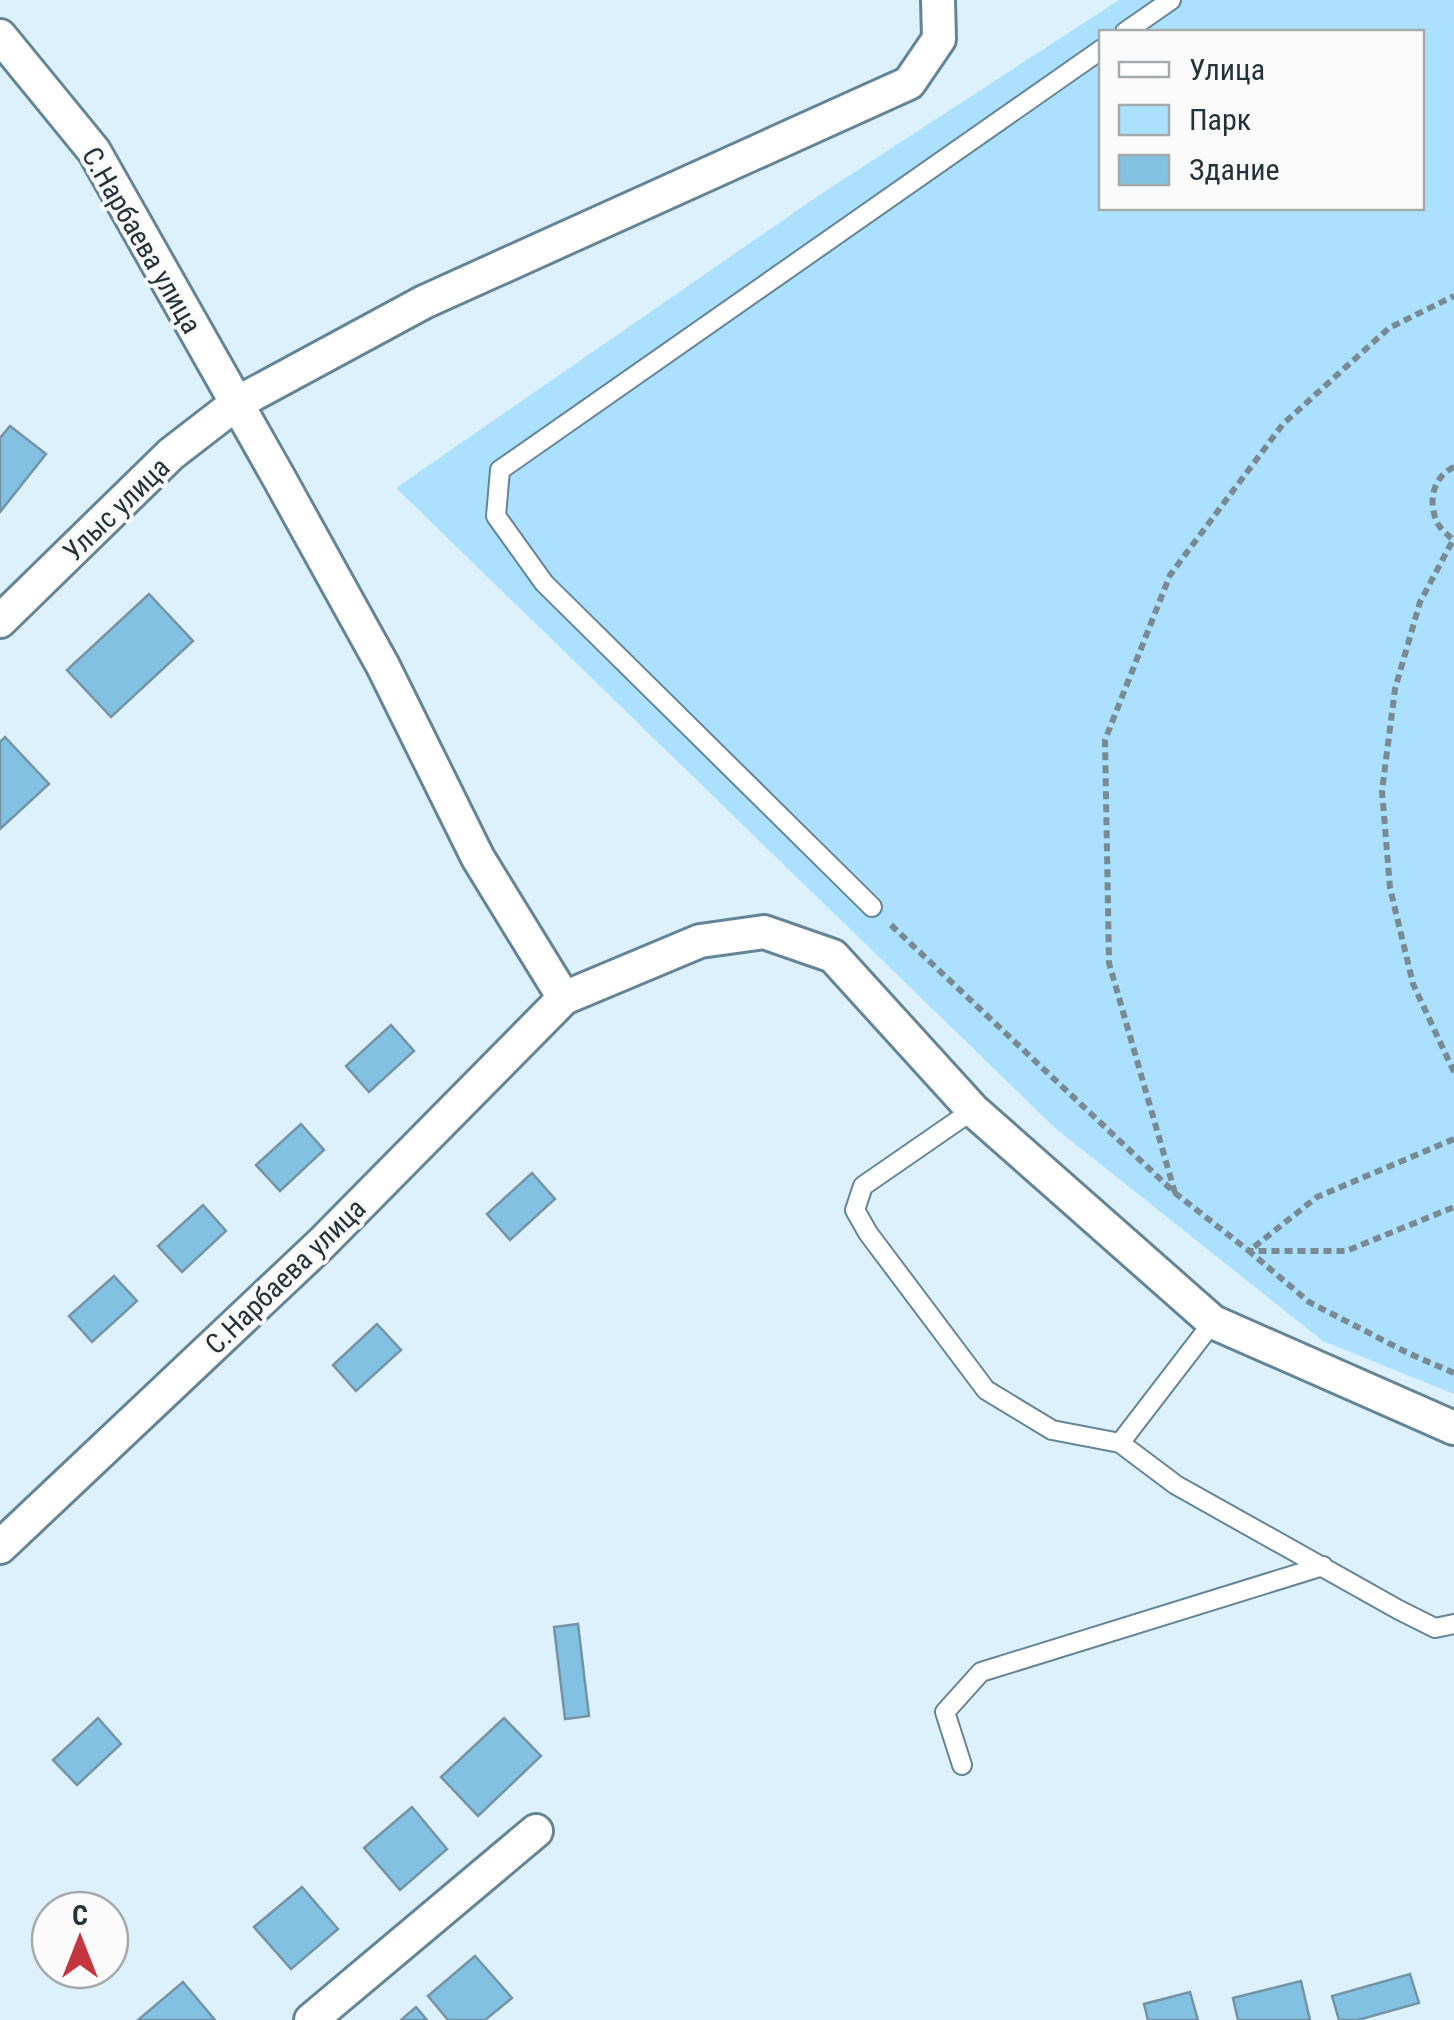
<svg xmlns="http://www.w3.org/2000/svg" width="1454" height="2020" font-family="'Roboto Condensed',sans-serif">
  <rect width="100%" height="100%" fill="#ddf1fd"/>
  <!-- green -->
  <path fill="#abe1fe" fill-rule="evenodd" d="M1119,0H1454V1394L1323,1341L1055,1128L396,488L818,196ZM1102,32H1422V208H1102Z"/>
  <!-- building -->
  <path fill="#83c1e2" stroke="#7494a6" stroke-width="2.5" d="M10,426L46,454L0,512V438Z
    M149,594L193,641L111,717L67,670Z
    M5,737L49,784L0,829V742Z
    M391,1025L414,1051L369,1092L346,1066Z
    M301,1124L324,1150L280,1191L256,1165Z
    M532,1173L555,1199L510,1240L487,1214Z
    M203,1205L226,1231L182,1272L158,1246Z
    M114,1276L137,1301L92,1342L69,1316Z
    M377,1324L401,1350L356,1391L333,1365Z
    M578,1624L589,1716L565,1719L554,1627Z
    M98,1718L121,1744L77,1785L53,1760Z
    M504,1718L541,1756L478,1816L441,1777Z
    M412,1807L447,1849L400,1890L364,1848Z
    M302,1887L338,1929L291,1969L254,1927Z
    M475,1956L512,1998L485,2020H448L428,1996Z
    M1410,1974L1419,2003L1358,2020H1339L1332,1996Z
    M1301,1981L1310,2020H1238L1233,1998Z
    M183,1982L215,2020H138Z
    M1190,1992L1198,2020H1148L1144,2004Z
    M416,2007L427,2020H401Z"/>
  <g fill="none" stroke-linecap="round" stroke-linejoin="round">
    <!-- lane casing -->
    <g stroke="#658597" stroke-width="22">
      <path id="lane" d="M1125,32L1171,0
        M872,907L544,583L496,516L500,470L1102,49
        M973,1110L863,1186L855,1210L868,1233L986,1390L1052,1430L1120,1443L1176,1485L1399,1610L1435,1628L1454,1624
        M1120,1443L1213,1322
        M962,1765L945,1712L981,1672L1323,1566"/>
    </g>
    <!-- street casing -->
    <g stroke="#658597" stroke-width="38">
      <path id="street" d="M0,36L94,151L279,478L383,666L478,858L564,998L700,941L764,932L833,956L973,1110L1213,1322L1454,1428
        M0,621L171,454L237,403L424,302L909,83L939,39L938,0
        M0,1547L321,1244L564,998
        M311,2020L536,1831"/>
    </g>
    <!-- path -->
    <path stroke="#798a93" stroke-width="6" stroke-dasharray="8 5" stroke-linecap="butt" d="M1454,467C1434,476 1428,499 1436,520C1439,528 1447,534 1453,540L1420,602L1395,689L1382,791L1390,888L1413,984L1454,1072
      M891,925L1175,1193L1249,1251H1346L1454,1207
      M1454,1139L1317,1197L1249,1251L1309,1302L1406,1352L1454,1373
      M1175,1193L1109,963L1105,740L1170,575L1283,424L1389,328L1454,296"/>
    <!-- lane -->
    <use href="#lane" stroke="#fff" stroke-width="18"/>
    <!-- street -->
    <use href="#street" stroke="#fff" stroke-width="32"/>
  </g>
  <g text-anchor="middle" stroke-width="8" stroke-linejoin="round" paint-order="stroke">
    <!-- street labels -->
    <g font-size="28" fill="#253239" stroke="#fbfbfb">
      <text transform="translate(142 240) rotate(60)" y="10">С.Нарбаева улица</text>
      <text transform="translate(116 509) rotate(-44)" y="10">Улыс улица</text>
      <text transform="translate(285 1276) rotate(-44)" y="10">С.Нарбаева улица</text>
    </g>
  </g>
  <!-- legend -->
  <rect x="1099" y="30" width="325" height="180" fill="#fbfbfb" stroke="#a5abad" stroke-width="2.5"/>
  <rect x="1119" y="62" width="50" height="15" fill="#ffffff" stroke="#a5abad" stroke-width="2.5"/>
  <text x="1189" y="80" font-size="30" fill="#253239">Улица</text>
  <rect x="1119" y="105" width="50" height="30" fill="#abe1fe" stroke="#a5abad" stroke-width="2.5"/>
  <text x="1189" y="130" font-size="30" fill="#253239">Парк</text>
  <rect x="1119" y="155" width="50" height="30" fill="#83c1e2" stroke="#a5abad" stroke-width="2.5"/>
  <text x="1189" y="180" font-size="30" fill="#253239">Здание</text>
  <!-- north arrow -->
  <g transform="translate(80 1940)"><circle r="48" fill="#fbfbfb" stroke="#a5abad" stroke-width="2.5"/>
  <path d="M0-8L18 38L0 25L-18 38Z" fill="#c4353d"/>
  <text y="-15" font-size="28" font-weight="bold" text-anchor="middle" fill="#253239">С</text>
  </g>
</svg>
